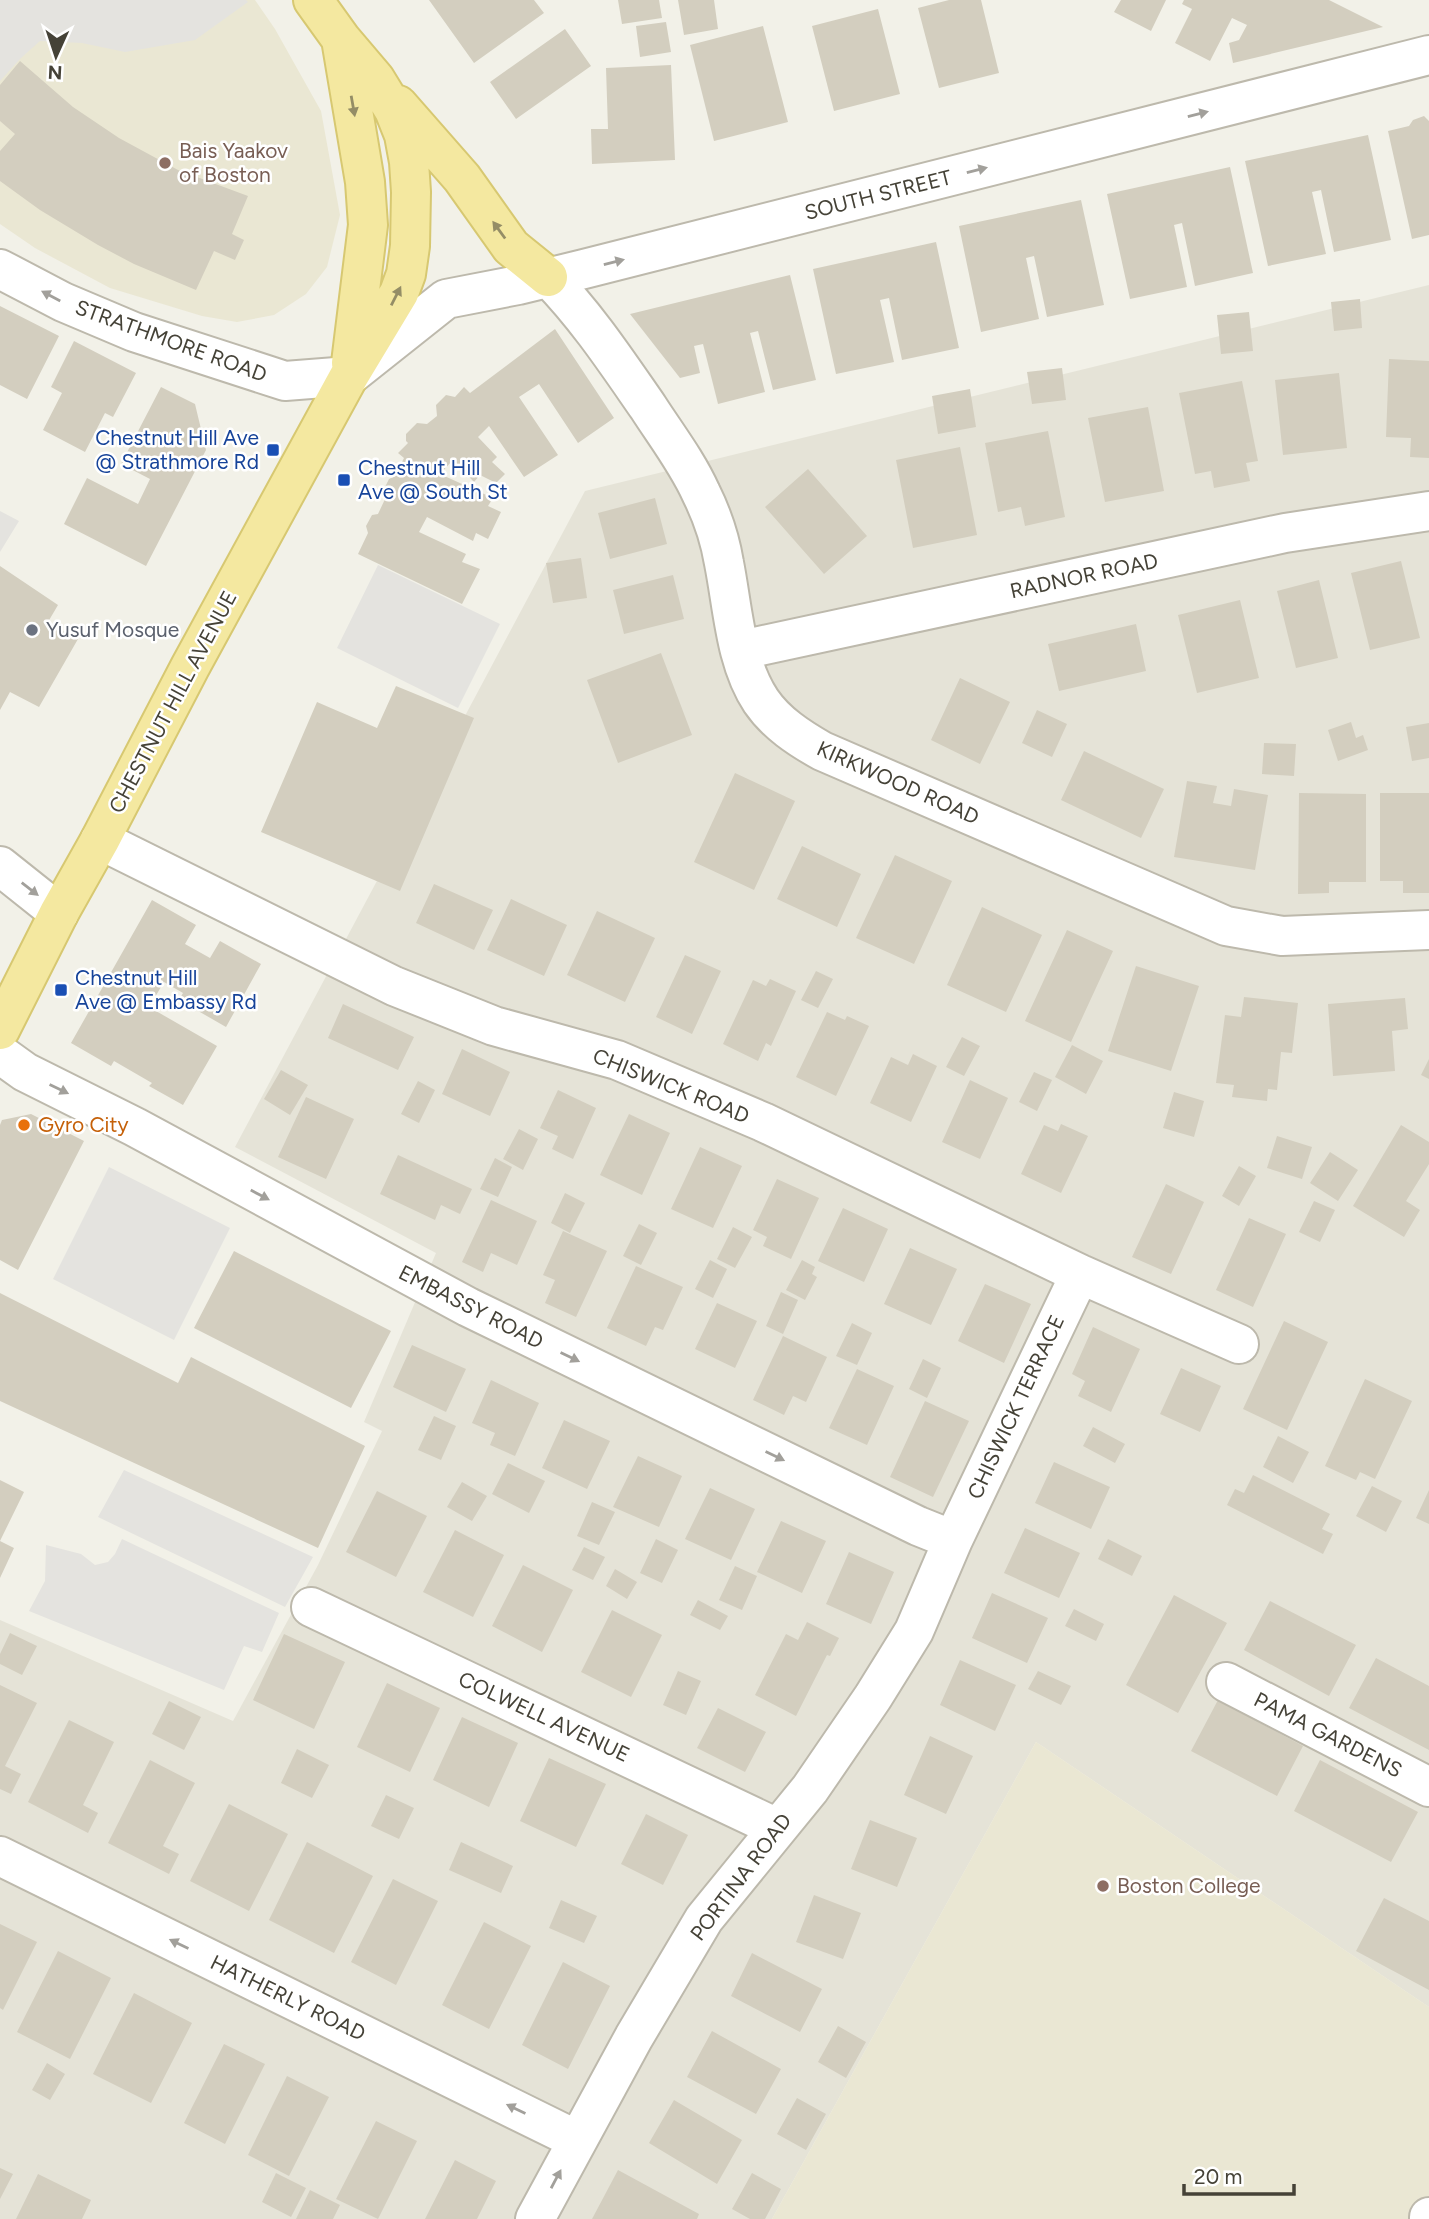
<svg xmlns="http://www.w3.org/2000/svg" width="1429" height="2219" font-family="Figtree,sans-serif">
  <rect width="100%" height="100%" fill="#f2f1e8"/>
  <!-- residential -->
  <path fill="#e5e3d7" d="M1429,285V2007L1036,1742L772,2219H0V1620L233,1721L318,1565L382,1431L364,1422L436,1253L235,1147L585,491Z"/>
  <!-- education -->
  <path fill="#eae7d3" d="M0,0H255L275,29L321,111L340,215L327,267L306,294L274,315L237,322L202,316L110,288L35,248L0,224Z
    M1036,1742L1429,2007V2219H772Z"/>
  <!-- parking -->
  <path fill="#e4e3df" d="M0,0H246L248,2L195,40L125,52L82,43L40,41L21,58L0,81Z
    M0,511L19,521L0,552Z
    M378,565L500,624L458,708L337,648Z
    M109,1167L230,1228L174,1340L53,1279Z
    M124,1470L313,1557L285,1607L98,1517Z
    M122,1539L279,1613L262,1652L244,1646L224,1690L29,1611L45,1581L46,1545L81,1554L95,1565L108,1562L115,1554Z"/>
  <!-- building -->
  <path fill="#d3cebf" d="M429,0H534L544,13L474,63Z
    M618,0H659L662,18L622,24Z
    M678,0H714L718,29L684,35Z
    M949,0H981L999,73L939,88L918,8Z
    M1121,0H1166L1151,31L1114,12Z
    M1184,0H1329L1383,27L1233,63L1229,43L1239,40L1247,25L1232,18L1210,61L1175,43L1192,9L1182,4Z
    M878,9L900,94L834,111L812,26Z
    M666,22L671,52L640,57L636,26Z
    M763,26L788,122L714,141L690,45Z
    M565,29L591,66L516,119L490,82Z
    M20,61L73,107L119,138L178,170L248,196L232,234L244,240L235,260L214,251L196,290L134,264L98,245L40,210L0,181V151L15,134L0,121V85Z
    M671,65L675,160L592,164L591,129H608L606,68Z
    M1424,116L1429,121V235L1412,239L1388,131L1409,126L1413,120Z
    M1368,135L1391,240L1334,252L1321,190L1312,192L1326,254L1268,266L1245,161Z
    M1230,167L1253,273L1195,286L1182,223L1174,225L1187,287L1130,299L1107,194Z
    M1081,200L1104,305L1047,317L1034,256L1026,258L1039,319L981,332L959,226Z
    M936,242L959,348L902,360L889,298L880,300L894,362L836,374L813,269Z
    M790,275L816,380L773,390L758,331L750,333L765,392L718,404L703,344L694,346L700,373L680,378L630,314Z
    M1360,299L1362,328L1334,331L1331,302Z
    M0,306L59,336L27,399L0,385Z
    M1249,312L1253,351L1221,354L1217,315Z
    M555,329L614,418L578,443L539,384L519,397L558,455L524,477L489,426L478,437L497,457L492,462L505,474L496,483L480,475L474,482L453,460L440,474L493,498L488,506L501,512L488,539L476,533L473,541L427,517L419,532L466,554L462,562L480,569L462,604L358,554L368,533L366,526L372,515L378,514L386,497L383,491L389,479L395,476L404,458L398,453L408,443L406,441V434L417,423L427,424L437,416L436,405L446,395L455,397L464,387L470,393Z
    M74,341L136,373L113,417L105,413L85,452L43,430L62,393L51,387Z
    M1389,359L1429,361V458L1410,457L1411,438L1386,437Z
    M1062,368L1066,400L1032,404L1027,372Z
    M1339,373L1347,448L1283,455L1275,380Z
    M1242,381L1258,461L1246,463L1250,481L1214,488L1211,471L1195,474L1179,393Z
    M161,387L195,404L206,450L146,566L64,524L87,478L138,504L150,479L121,464Z
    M970,389L976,427L938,434L932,396Z
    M1148,407L1164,491L1105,502L1088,418Z
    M1048,431L1065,517L1025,526L1021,507L998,512L985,443Z
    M960,447L977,535L913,548L896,460Z
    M808,469L867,536L824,574L765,507Z
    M655,498L667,544L610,559L598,513Z
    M581,558L587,598L553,603L546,563Z
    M1401,561L1420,638L1370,650L1351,573Z
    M0,566L58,605L48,622L78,639L39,707L10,692L0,710Z
    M673,575L684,619L624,634L613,590Z
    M1319,580L1338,658L1296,668L1277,591Z
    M1240,600L1259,678L1197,693L1178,615Z
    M1136,624L1146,671L1059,691L1048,644Z
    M661,653L692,735L618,763L587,680Z
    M960,678L1010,702L980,764L931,740Z
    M396,686L474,718L400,891L261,832L317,702L377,728Z
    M1037,710L1067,724L1052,757L1022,743Z
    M1351,722L1356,738L1363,735L1368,750L1338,761L1328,730Z
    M1429,723V758L1412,761L1406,727Z
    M1264,743L1296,744L1294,776L1262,774Z
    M1084,751L1164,789L1141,838L1061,800Z
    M735,773L795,801L754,890L694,862Z
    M1187,781L1217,786L1213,803L1231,806L1234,789L1268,795L1255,870L1174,857Z
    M1299,793L1366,794V882H1329V893L1298,894Z
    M1380,793H1429V893H1403V881H1380Z
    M802,846L861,874L837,927L777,899Z
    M895,855L952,881L914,964L856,938Z
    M434,884L493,910L474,950L416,923Z
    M511,899L567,925L544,976L487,950Z
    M152,900L196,925L185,944L210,958L220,941L261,964L226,1027L179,1000L183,993L164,982L149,1007L217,1046L183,1105L149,1086L152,1083L114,1061L111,1066L71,1043Z
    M982,907L1042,935L1006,1012L947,985Z
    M597,911L655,938L625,1002L567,975Z
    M1067,930L1113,951L1071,1042L1025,1021Z
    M685,955L721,971L692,1034L656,1017Z
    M1136,966L1199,986L1171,1071L1108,1051Z
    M816,971L833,979L818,1008L801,1000Z
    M770,979L796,991L771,1046L766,1043L758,1061L723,1044L753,980L766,986Z
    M1244,997L1298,1003L1292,1053L1281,1052L1277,1090L1268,1089L1267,1101L1232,1097L1234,1085L1216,1083L1225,1015L1241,1017Z
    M1405,998L1408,1029L1392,1031L1395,1071L1333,1076L1328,1004Z
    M343,1004L414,1037L398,1070L328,1038Z
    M827,1012L845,1020L847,1016L869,1026L836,1096L796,1077Z
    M962,1037L980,1046L964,1076L946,1067Z
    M1072,1045L1103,1061L1086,1094L1055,1077Z
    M462,1049L510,1072L490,1116L442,1094Z
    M913,1054L937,1066L911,1122L870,1103L891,1057L908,1065Z
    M1429,1059V1079L1421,1075Z
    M281,1070L308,1085L290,1115L264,1099Z
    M1034,1072L1052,1080L1037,1111L1019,1102Z
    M970,1080L1008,1098L980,1159L942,1142Z
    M418,1081L435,1090L419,1123L401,1114Z
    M558,1090L596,1108L573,1159L552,1149L558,1136L540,1128Z
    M1174,1092L1204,1101L1194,1137L1163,1128Z
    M306,1097L354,1119L326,1179L278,1157Z
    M31,1114L84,1141L18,1270L0,1260V1125L2,1120Z
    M629,1114L670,1133L642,1195L600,1175Z
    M1061,1124L1088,1136L1061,1193L1021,1174L1044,1125L1058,1131Z
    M1401,1125L1429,1142V1164L1406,1201L1420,1210L1404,1237L1353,1206Z
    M519,1129L538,1139L523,1170L503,1159Z
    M1277,1136L1312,1147L1302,1179L1267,1168Z
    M700,1147L742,1166L713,1228L671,1209Z
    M1330,1152L1358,1170L1338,1201L1310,1183Z
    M398,1155L472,1189L460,1214L441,1205L435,1220L380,1194Z
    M495,1158L512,1167L498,1197L480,1189Z
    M1239,1166L1256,1176L1239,1206L1222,1196Z
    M777,1179L819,1198L791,1259L763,1246L767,1237L753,1230Z
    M1166,1184L1204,1202L1171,1274L1132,1257Z
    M565,1193L585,1203L570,1233L551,1223Z
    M491,1200L537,1221L517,1265L491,1253L483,1272L462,1262Z
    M1314,1201L1335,1210L1320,1242L1299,1232Z
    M843,1208L888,1229L864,1282L818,1261Z
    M1249,1218L1286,1234L1253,1307L1216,1290Z
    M639,1224L657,1233L641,1265L623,1256Z
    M733,1227L752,1237L735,1268L717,1259Z
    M563,1231L607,1251L576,1317L545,1303L555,1280L543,1275Z
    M910,1248L957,1269L931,1325L884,1304Z
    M234,1251L391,1331L351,1408L194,1328Z
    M710,1260L727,1269L713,1298L695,1289Z
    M802,1260L815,1267L812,1274L817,1277L805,1300L786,1290Z
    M636,1266L683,1287L663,1330L655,1327L646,1346L607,1328Z
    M985,1284L1031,1304L1004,1363L958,1341Z
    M781,1292L798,1300L783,1334L766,1326Z
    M0,1293L178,1383L191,1357L365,1446L318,1548L0,1401Z
    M717,1303L757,1321L735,1368L695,1349Z
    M1284,1321L1328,1342L1287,1430L1243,1409Z
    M852,1323L872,1333L857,1365L836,1356Z
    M1093,1327L1140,1349L1111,1412L1078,1396L1085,1381L1072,1374Z
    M783,1336L827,1357L806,1402L793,1396L784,1415L753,1400Z
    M412,1345L466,1369L446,1412L393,1387Z
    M923,1359L941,1368L927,1398L909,1389Z
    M1181,1368L1221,1386L1200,1432L1160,1414Z
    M857,1369L894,1386L867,1445L829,1428Z
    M1365,1379L1412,1401L1375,1479L1360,1472L1356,1480L1325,1466Z
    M491,1380L539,1403L515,1456L490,1445L495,1433L472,1423Z
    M925,1401L969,1421L933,1497L890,1477Z
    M434,1416L456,1426L441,1460L418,1450Z
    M564,1420L610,1441L587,1489L542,1468Z
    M1093,1427L1125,1444L1115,1463L1083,1446Z
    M1278,1436L1309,1452L1293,1483L1263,1467Z
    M638,1456L682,1476L659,1527L613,1507Z
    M1054,1462L1110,1487L1091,1529L1035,1503Z
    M508,1463L545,1481L529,1513L492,1494Z
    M1253,1475L1330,1514L1322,1529L1333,1534L1323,1554L1227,1505L1235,1489L1244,1493Z
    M0,1480L24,1492L0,1541L14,1548L0,1578Z
    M462,1482L487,1496L472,1521L447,1507Z
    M1372,1486L1402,1501L1386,1532L1356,1516Z
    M710,1488L755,1509L731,1560L685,1539Z
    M1429,1490V1524L1416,1518Z
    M377,1491L427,1516L396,1577L346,1552Z
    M592,1502L615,1512L599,1545L577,1536Z
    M781,1521L826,1541L802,1593L757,1572Z
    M1025,1528L1080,1553L1059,1598L1004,1573Z
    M455,1530L504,1555L473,1617L423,1592Z
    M656,1539L678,1550L662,1583L640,1573Z
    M1108,1539L1142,1556L1132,1576L1098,1559Z
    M584,1547L605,1557L593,1580L572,1570Z
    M849,1552L894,1572L871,1624L826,1604Z
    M523,1565L573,1590L542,1652L492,1626Z
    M735,1566L757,1576L742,1610L719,1600Z
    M615,1569L637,1582L627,1599L606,1586Z
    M992,1593L1048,1618L1027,1663L972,1638Z
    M1174,1595L1227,1623L1178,1713L1126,1685Z
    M698,1600L728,1616L720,1630L690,1615Z
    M1270,1601L1356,1645L1329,1696L1244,1650Z
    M1074,1609L1104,1624L1096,1641L1065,1626Z
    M612,1610L662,1635L631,1697L581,1672Z
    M807,1622L839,1638L830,1656L827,1655L796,1716L755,1695L786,1634L798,1640Z
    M10,1633L37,1646L22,1675L0,1664V1654Z
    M284,1634L345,1662L314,1729L253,1700Z
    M1376,1658L1429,1686V1750L1349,1708Z
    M960,1660L1016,1685L995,1731L940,1705Z
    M678,1671L701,1681L686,1715L663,1705Z
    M1038,1671L1071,1686L1061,1705L1028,1689Z
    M387,1683L440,1708L410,1772L357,1747Z
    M0,1685L37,1703L5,1766L21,1774L11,1794L0,1789Z
    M1218,1700L1303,1746L1277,1796L1191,1751Z
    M169,1701L201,1717L184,1750L152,1734Z
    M718,1708L766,1732L745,1772L697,1748Z
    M462,1717L518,1743L489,1807L433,1780Z
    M69,1720L114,1742L83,1805L98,1813L88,1833L28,1802Z
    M930,1736L973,1756L946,1814L904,1795Z
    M297,1749L329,1765L312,1798L281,1783Z
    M549,1758L606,1784L576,1847L520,1821Z
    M150,1760L195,1783L163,1846L179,1854L169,1874L108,1843Z
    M1320,1760L1418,1812L1391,1862L1294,1811Z
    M386,1795L414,1808L399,1839L371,1826Z
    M229,1804L288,1834L249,1911L190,1881Z
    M646,1814L688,1835L663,1885L621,1864Z
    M870,1820L917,1838L897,1887L851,1869Z
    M307,1842L373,1876L334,1953L269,1920Z
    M461,1842L513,1866L501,1893L449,1870Z
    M393,1879L438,1901L396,1985L351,1962Z
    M814,1895L861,1913L843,1959L796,1942Z
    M1384,1898L1429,1921V1990L1356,1951Z
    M561,1900L597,1916L584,1943L549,1928Z
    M484,1922L531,1946L489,2029L442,2005Z
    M0,1924L37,1942L3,2010L0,2008Z
    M58,1951L111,1978L70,2059L17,2032Z
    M752,1953L822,1989L800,2032L731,1996Z
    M563,1962L610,1986L568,2069L522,2045Z
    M134,1993L192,2023L151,2103L93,2074Z
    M838,2026L866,2042L846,2078L818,2062Z
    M712,2031L781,2069L756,2114L687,2077Z
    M224,2044L265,2064L225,2144L184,2123Z
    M47,2063L65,2074L50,2100L32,2090Z
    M287,2076L329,2097L289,2176L248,2155Z
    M797,2098L826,2114L806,2150L777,2134Z
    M674,2100L742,2140L717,2184L649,2143Z
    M376,2121L417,2141L378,2219L336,2199Z
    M455,2160L496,2181L477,2219H425Z
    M0,2168L13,2174L0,2199Z
    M618,2170L699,2214L697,2219H592Z
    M276,2173L306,2188L291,2217L262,2202Z
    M752,2173L781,2189L765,2219H750L732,2209Z
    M38,2174L91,2200L82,2219H16Z
    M310,2190L340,2205L333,2219H296Z"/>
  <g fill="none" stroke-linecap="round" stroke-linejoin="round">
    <!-- minor casing -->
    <g stroke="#bdb9ac" stroke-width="42">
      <path id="minor" d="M0,269L63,302L134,332L285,381L349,376L446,299L518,285L584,269L1429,55
        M548,277C587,317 616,361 648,407C666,435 687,462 701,493C712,515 720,539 724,563C733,608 735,662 761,701C776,723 799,738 822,751L1226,926L1282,936L1429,930
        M741,650L1285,533L1429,511
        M100,840L394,986L494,1026L617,1060L763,1122L1080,1274L1239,1344
        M0,866L59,913
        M0,1054L25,1072L135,1127L468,1307L918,1526L953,1540
        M311,1607L777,1828
        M1226,1682L1429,1787
        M0,1856L577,2140
        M535,2219L634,2037L704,1919L810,1789L873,1697L914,1631L953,1540L1080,1274
        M1429,2219V2217"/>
    </g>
    <!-- major casing -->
    <g stroke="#d7c871" stroke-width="42">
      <path id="major" d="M341,39L365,182L368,225L351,363
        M398,105L462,178L511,247L548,277
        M0,1030L59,913L100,840L190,667L349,376L399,293L406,274L410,246L411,192L409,162L404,135L394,110L375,79L341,39L313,0"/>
    </g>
    <!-- minor -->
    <use href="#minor" stroke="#fff" stroke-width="38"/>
    <!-- major -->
    <use href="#major" stroke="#f4e8a0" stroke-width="38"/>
  </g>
  <!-- one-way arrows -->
  <defs><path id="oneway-solid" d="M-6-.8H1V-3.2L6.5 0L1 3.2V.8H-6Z" transform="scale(1.75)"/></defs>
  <g fill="#948d66">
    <use href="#oneway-solid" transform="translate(353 106) rotate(80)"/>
    <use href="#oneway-solid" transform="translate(499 230) rotate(-126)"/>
    <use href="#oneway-solid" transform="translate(396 296) rotate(-63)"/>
  </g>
  <g fill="#a2a09b">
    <use href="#oneway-solid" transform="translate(1198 114) rotate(-14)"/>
    <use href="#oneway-solid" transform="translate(977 170) rotate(-14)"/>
    <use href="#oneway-solid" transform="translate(614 262) rotate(-14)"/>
    <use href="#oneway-solid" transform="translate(51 296) rotate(-152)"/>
    <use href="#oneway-solid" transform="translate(30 889) rotate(38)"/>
    <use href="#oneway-solid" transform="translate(59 1089) rotate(26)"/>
    <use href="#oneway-solid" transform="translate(260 1195) rotate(28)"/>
    <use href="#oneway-solid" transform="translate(570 1357) rotate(26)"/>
    <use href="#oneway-solid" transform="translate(775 1456) rotate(26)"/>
    <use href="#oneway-solid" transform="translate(179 1944) rotate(-154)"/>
    <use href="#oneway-solid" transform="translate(516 2109) rotate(-154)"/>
    <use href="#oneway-solid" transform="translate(556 2179) rotate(-62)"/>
  </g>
  <!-- markers -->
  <g fill="#8d6e63" stroke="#fff" stroke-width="2.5">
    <circle cx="165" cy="163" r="7"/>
    <circle cx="1103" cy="1886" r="7"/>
  </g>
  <g fill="#1a4fb4" stroke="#fff" stroke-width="2.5">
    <rect x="266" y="443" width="14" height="14" rx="3.5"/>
    <rect x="337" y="473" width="14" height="14" rx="3.5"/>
    <rect x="54" y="983" width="14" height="14" rx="3.5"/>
  </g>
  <circle fill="#6b7280" stroke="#fff" stroke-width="2.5" cx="32" cy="630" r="7"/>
  <circle fill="#e8710a" stroke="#fff" stroke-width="2.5" cx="24" cy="1125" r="7"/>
  <g text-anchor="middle" stroke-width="5" stroke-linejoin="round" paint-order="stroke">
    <!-- education labels -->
    <g font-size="21" fill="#785e54" stroke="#fff" text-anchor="start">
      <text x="179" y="158">Bais Yaakov<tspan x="179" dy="24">of Boston</tspan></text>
      <text x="1117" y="1893">Boston College</text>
    </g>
    <!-- street labels -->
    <g font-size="21" fill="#454237" stroke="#fff">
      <text transform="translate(878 195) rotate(-14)" y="7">SOUTH STREET</text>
      <text transform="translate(171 341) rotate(20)" y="7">STRATHMORE ROAD</text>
      <text transform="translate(1084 576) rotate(-12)" y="7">RADNOR ROAD</text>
      <text transform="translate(173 702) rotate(-62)" y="7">CHESTNUT HILL AVENUE</text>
      <text transform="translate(898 783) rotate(24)" y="7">KIRKWOOD ROAD</text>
      <text transform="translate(671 1086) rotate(22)" y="7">CHISWICK ROAD</text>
      <text transform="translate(471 1307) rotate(27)" y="7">EMBASSY ROAD</text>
      <text transform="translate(1016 1407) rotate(-65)" y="7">CHISWICK TERRACE</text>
      <text transform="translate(544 1717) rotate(25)" y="7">COLWELL AVENUE</text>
      <text transform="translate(1328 1735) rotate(27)" y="7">PAMA GARDENS</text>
      <text transform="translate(741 1877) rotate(-53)" y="7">PORTINA ROAD</text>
      <text transform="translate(288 1998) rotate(26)" y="7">HATHERLY ROAD</text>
    </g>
    <!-- transit labels -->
    <g font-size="21" fill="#164399" stroke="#fff" text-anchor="start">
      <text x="259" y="445" text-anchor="end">Chestnut Hill Ave<tspan x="259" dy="24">@ Strathmore Rd</tspan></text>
      <text x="358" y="475">Chestnut Hill<tspan x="358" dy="24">Ave @ South St</tspan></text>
      <text x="75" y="985">Chestnut Hill<tspan x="75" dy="24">Ave @ Embassy Rd</tspan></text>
    </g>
    <!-- worship labels -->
    <g font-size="21" fill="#5b616d" stroke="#fff" text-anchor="start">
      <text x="46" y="637">Yusuf Mosque</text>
    </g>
    <!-- food labels -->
    <g font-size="21" fill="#c56008" stroke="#fff" text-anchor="start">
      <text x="38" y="1132">Gyro City</text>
    </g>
  </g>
  <!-- north arrow -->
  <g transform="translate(56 56) rotate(183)" stroke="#ffffff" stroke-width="5" paint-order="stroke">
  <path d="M0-5L12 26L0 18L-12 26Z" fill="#454237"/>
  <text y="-10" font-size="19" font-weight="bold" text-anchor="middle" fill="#454237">N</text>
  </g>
  <!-- scale -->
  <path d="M1184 2184v10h110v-10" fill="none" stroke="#454237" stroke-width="3.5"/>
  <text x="1194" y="2184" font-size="21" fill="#454237" stroke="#ffffff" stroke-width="5" paint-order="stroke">20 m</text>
</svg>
